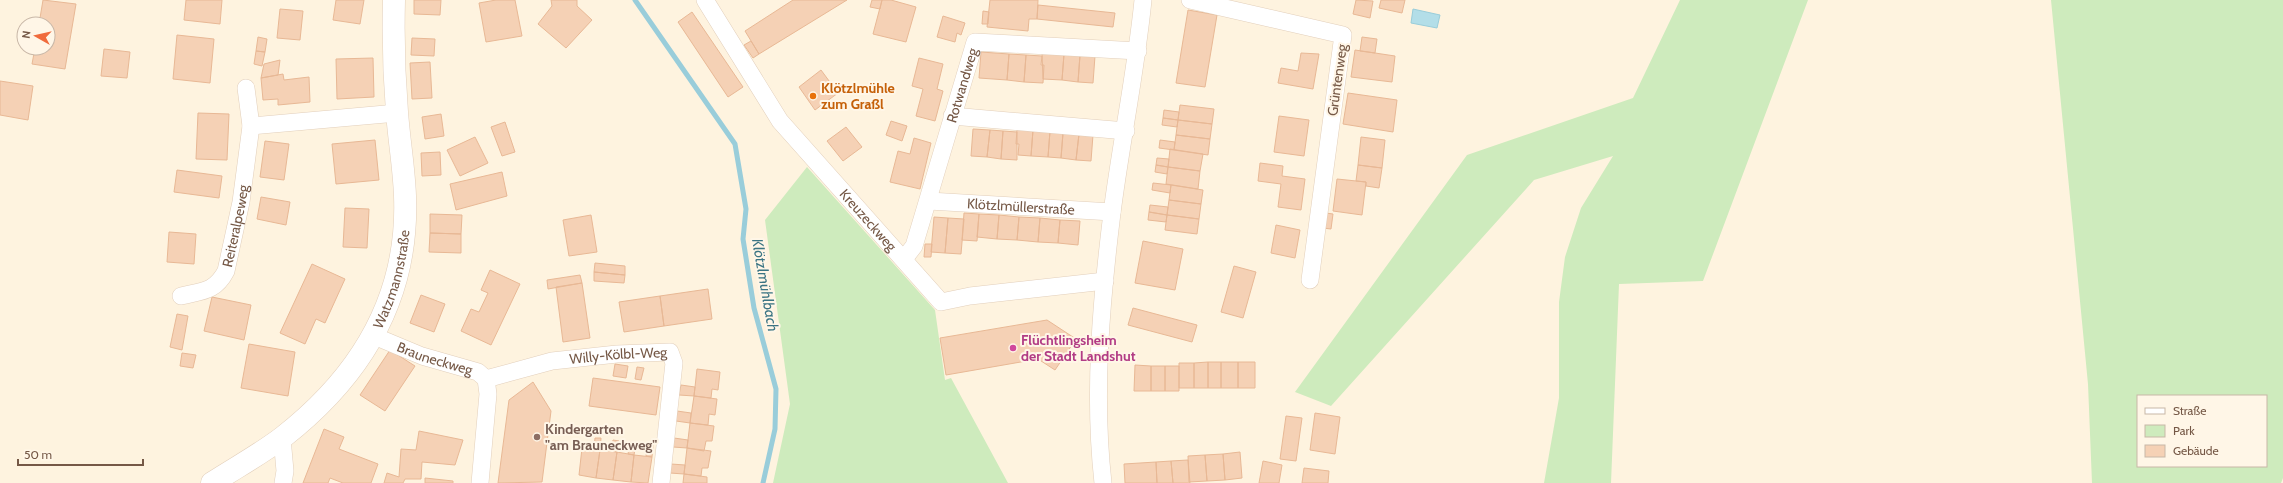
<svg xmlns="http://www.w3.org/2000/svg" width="2283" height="483" font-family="Cabin,sans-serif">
  <rect width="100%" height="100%" fill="#fef3df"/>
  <!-- green -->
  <path fill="#ceebbd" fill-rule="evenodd" d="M1680,0H1808L1703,281L1619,284L1611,483H1544L1559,398V302L1565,257L1581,208L1613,156L1534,180L1331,406L1295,392L1467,155L1633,98Z
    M2051,0H2283V478L2281,483H2092L2088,384ZM2138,396H2266V466H2138Z
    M807,167L935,310L945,380L951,378L1008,483H773L790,404L765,220Z"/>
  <!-- water -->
  <path fill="#b3dee8" stroke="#99cdda" d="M1413,9L1440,15L1437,28L1411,23Z"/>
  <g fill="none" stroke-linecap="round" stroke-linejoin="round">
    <!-- stream -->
    <path stroke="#99cdda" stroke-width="5" d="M635,0L735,144L746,209L743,239L754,308L776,389L775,429L763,483"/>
  </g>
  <!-- building -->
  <path fill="#f5d1b5" stroke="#e8b895" d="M43,0L76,4L65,69L32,64L35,48H48V24H39Z
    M186,0H222L220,24L184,20Z
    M336,0H364L360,24L333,20Z
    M414,0H441L440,15L414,14Z
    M496,0H515L522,36L486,42L479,3Z
    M551,0H577V6L592,20L566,48L538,24L552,6Z
    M793,0H847L759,54L745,31Z
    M872,0H882L880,9L870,7Z
    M882,0H891L916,7L906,42L873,34Z
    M990,0H1038L1037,19H1029L1028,31L987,27Z
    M1356,0L1373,1L1370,18L1353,14Z
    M1381,0H1405L1402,13L1379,8Z
    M1038,5L1115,13L1113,27L1037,19Z
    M280,9L303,11L300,40L277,38Z
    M1188,10L1217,15L1205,87L1176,83Z
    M983,11L989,12L988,24H982Z
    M692,12L743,87L728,97L678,22Z
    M943,16L965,23L961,35L957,33L955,42L937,37Z
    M177,35L214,39L210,83L173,79Z
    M258,37L267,39L265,52L256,51Z
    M1362,37L1377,39L1375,53L1360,51Z
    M412,38L435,39L434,56L411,55Z
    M751,41L759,54L753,58L744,45Z
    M104,49L130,52L127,78L101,76Z
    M1355,50L1395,56L1392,82L1351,77Z
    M256,51L265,52L262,66L254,64Z
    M981,52L1009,54L1007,80L979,78Z
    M1042,52L1064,54L1062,80L1043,79Z
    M1301,53L1319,54L1313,89L1278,83L1281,68L1298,71Z
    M1009,54L1026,55L1024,82L1007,80Z
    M1064,54L1080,55L1078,82L1062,80Z
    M1026,55L1042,56L1041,65H1044L1043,83L1024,82Z
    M1080,55L1095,56L1093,83L1078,82Z
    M373,58L374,97L337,99L336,59Z
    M919,58L943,64L937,89L943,91L935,121L916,116L923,89L912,86Z
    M280,60L278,75L261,78L264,64Z
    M430,62L432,98L412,99L410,63Z
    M821,70L838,93L815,110L799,87Z
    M283,74L284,80L309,77L310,102L278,105V99L263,100L261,78Z
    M0,81L33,86L28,120L0,115Z
    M1348,93L1397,100L1393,132L1343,124Z
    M1180,105L1214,109L1212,124L1178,120Z
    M1164,110L1179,112L1178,120L1163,118Z
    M198,113L229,114L227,160L196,159Z
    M441,114L444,136L425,139L422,117Z
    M1279,116L1309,120L1304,156L1274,152Z
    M1163,118L1178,120L1177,127L1162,125Z
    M1178,120L1212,124L1210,139L1176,135Z
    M891,121L907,126L902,141L886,135Z
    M505,122L515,152L502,156L491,127Z
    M846,127L862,147L843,161L827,141Z
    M973,129L990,130L987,157L971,156Z
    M1017,129L1033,130L1031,156L1018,155L1019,144H1016Z
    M990,130L1003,131L1001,159L987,157Z
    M1033,130L1050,131L1048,157L1031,156Z
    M1003,131L1017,132V160L1001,159Z
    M1050,131L1063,133L1061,158L1048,157Z
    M1063,133L1079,134L1076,160L1061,158Z
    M1079,134L1093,135L1091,161L1076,160Z
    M1176,135L1210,139L1208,155L1174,150Z
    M475,137L488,163L460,176L447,150Z
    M1361,137L1385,140L1382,168L1358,165Z
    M914,138L931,143L920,189L890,182L898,151L910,154Z
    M375,140L379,180L336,184L332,144Z
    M1160,140L1175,142L1174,150L1159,148Z
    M265,141L289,144L284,180L260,177Z
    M1170,149L1203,154L1200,171L1168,167Z
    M440,152L441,175L422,176L421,153Z
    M1157,158L1169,159L1168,167L1156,165Z
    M1260,163L1283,166L1282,176L1305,179L1301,210L1278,207L1281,184L1258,181Z
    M1156,165L1168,167L1167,174L1155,172Z
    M1358,165L1382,168L1379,188L1366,186V182L1356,181Z
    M1168,167L1200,171L1198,189L1166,184Z
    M177,170L222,176L219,198L174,192Z
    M502,172L507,196L456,210L450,184Z
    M1337,179L1366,182L1362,215L1333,211Z
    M1153,183L1171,185L1170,193L1152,190Z
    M1171,185L1203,190L1201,204L1169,200Z
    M261,197L290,202L286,225L257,219Z
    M1169,200L1201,204L1199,219L1167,215Z
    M1150,205L1168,207L1167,215L1149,212Z
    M345,208L369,209L367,248L343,247Z
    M1149,212L1167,215L1166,222L1148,220Z
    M964,213L979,214L977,241L962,240Z
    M1326,213L1333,214L1331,229L1323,228Z
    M430,214L462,215L461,234L430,233Z
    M979,214L999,215L997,239L977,237Z
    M591,215L597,252L569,256L563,220Z
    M999,215L1019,217L1017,240L997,239Z
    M1167,215L1199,219L1197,234L1165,230Z
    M934,217L948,218L945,253L931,252Z
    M1019,217L1040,218L1038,242L1017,240Z
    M948,218L964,219L961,254L945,253Z
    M1040,218L1060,220L1058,243L1038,242Z
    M1060,220L1080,221L1078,245L1058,243Z
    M1276,225L1300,230L1295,258L1271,253Z
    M169,232L196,234L194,264L167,262Z
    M430,233L461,234V253L429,252Z
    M1143,241L1183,249L1175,290L1135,283Z
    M925,244H932L931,257H924Z
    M595,263L625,266V275L594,272Z
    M312,264L345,279L325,323L316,319L305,344L280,333Z
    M1234,266L1256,272L1243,318L1221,312Z
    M490,270L520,284L491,345L461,331L471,309L479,312L488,293L481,290Z
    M594,272L625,275L624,283L594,281Z
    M580,275L582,283L548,289L547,280Z
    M582,283L590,338L563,342L556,287Z
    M708,289L712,319L664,326L660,296Z
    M421,295L445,304L434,332L410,323Z
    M660,296L664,326L624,332L619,302Z
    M212,297L251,305L244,340L204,331Z
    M1133,308L1197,325L1192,342L1128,325Z
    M177,314L188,316L182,350L170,347Z
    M1047,320L1076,339L1055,370L1038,359L946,375L940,338Z
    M249,344L295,352L288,396L241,388Z
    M390,350L415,366L385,411L360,395Z
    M182,353L196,355L193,368L180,366Z
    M1208,362V388H1194V363Z
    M1208,362H1221V388H1208Z
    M1221,362H1238V388H1221Z
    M1238,362H1255V388H1238Z
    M1179,363H1194V388H1179Z
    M615,364L628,366L626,378L613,376Z
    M1135,365L1151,366V391H1134Z
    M1151,366H1165V391H1151Z
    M1165,366H1179V391H1165Z
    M637,367L644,368L641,380L635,379Z
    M697,369L720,372L718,390L712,389L711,398L694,396Z
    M593,378L660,387L656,415L589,406Z
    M533,382L551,411L542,482L498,483L509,400Z
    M681,385L695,387L694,396L679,395Z
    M694,396L717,399L715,415L709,414L708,425L690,423Z
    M677,411L691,413L690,423L676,421Z
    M1315,413L1340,417L1335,454L1310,450Z
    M1286,416L1302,418L1296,461L1280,459Z
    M690,423L714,426L712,441H706L704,451L687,448Z
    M324,429L344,437L339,449L378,464L371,483H343L330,478L328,483H303Z
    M419,431L463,440L455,465L422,462L421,479H405L403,483H384L387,473L399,477L401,449L416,450Z
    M595,438H601L600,450L594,449Z
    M674,438L688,440L687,448L673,447Z
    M613,440L619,441L617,452L611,451Z
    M630,442L636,443L634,455L628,454Z
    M647,445H653L652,457L646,456Z
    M582,448L600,450L596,478L579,475Z
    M687,448L711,451L708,468H702L701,476L684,474Z
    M600,450L617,452L613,480L596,478Z
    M617,452L634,455L631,482L613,480Z
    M1240,452L1242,478L1225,480L1223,454Z
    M1223,454L1225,480L1207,481L1205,455Z
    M634,455L652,457L648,483L631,482Z
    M1205,455L1207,481L1189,482L1188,456Z
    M1188,460L1190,483H1173L1171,461Z
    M1171,461L1173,483H1157L1156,462Z
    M1263,461L1282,465L1279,483H1259Z
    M1156,462L1157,483H1125L1124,464Z
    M671,464L685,465L684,474L670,473Z
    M1304,468L1329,471L1328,483H1302Z
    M684,474L707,477V483H683Z
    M425,478L453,481V483H425Z"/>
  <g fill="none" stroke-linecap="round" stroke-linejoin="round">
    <!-- minor casing -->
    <g stroke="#e2cfbb" stroke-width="18">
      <g id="minor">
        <path id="s1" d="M705,0L780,121L941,302L970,296L1105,281"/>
        <path d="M1190,0L1343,35L1310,280"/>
        <path d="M952,116L1126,131"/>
        <path d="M251,126L397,113"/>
        <path id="s2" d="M929,201L1112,212"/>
        <path id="s3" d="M904,259L914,246L975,42L1138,51"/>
        <path id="s4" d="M181,296C202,291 215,292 226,271L241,202L251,126L246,88"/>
        <path id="s5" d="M374,336L422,356L478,372L486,379L488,394L480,483"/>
        <path id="s6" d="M486,379L552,361L617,354L670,352L674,363L661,483"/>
        <path d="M282,438L285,471L283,483"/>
        <path d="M1103,483C1093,394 1101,302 1112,213C1121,142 1136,72 1143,0"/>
      </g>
    </g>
    <!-- tertiary casing -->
    <g stroke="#e2cfbb" stroke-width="23">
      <g id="tertiary">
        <path id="s7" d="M212,483C235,468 261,454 283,437C361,376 409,297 405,196C404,168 399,140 397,112C394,75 393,37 394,0"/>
      </g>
    </g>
    <!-- minor -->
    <use href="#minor" stroke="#fff" stroke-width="17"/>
    <!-- tertiary -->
    <use href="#tertiary" stroke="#fff" stroke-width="22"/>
  </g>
  <!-- markers -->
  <circle fill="#e8710a" stroke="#fff6e7" stroke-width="1.5" cx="813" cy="96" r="4"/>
  <circle fill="#d1479c" stroke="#fff6e7" stroke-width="1.5" cx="1013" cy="348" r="4"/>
  <circle fill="#8d6e63" stroke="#fff6e7" stroke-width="1.5" cx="537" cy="437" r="4"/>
  <g text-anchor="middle" stroke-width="4" stroke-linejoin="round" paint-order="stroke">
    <!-- street labels -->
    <g font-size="14" fill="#755846" stroke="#fff6e7">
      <text transform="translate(1337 80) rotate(-82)" y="5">Grüntenweg</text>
      <text dy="5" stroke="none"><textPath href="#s3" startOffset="184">Rotwandweg</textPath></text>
      <text dy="5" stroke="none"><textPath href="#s2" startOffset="92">Klötzlmüllerstraße</textPath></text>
      <text dy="5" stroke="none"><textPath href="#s1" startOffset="275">Kreuzeckweg</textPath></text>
      <text dy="5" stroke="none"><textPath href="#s4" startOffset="100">Reiteralpeweg</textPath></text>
      <text dy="5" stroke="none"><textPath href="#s7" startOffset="281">Watzmannstraße</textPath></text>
      <text dy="5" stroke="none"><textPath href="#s5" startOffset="65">Brauneckweg</textPath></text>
      <text dy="5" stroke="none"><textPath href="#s6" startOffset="135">Willy-Kölbl-Weg</textPath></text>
    </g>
    <!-- food labels -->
    <g font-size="14" font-weight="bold" fill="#c56008" stroke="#fff6e7" text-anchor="start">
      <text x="821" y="93">Klötzlmühle<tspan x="821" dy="16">zum Graßl</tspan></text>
    </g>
    <!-- hotel labels -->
    <g font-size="14" font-weight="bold" fill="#b23c85" stroke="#fff6e7" text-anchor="start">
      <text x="1021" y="345">Flüchtlingsheim<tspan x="1021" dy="16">der Stadt Landshut</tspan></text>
    </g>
    <!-- education labels -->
    <g font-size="14" font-weight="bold" fill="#785e54" stroke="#fff6e7" text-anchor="start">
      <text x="545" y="434">Kindergarten<tspan x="545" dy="16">"am Brauneckweg"</tspan></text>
    </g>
    <!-- water labels -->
    <g font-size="15" font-style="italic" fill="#3b7483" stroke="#fff6e7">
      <text transform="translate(765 285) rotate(80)" y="5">Klötzlmühlbach</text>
    </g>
  </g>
  <!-- legend -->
  <rect x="2137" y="395" width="130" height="72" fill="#fff6e7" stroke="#c8b7a7"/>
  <rect x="2145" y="408" width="20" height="6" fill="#ffffff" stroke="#c8b7a7"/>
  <text x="2173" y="415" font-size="12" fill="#755846">Straße</text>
  <rect x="2145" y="425" width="20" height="12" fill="#ceebbd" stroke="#c8b7a7"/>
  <text x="2173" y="435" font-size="12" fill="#755846">Park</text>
  <rect x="2145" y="445" width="20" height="12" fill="#f5d1b5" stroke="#c8b7a7"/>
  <text x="2173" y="455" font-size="12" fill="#755846">Gebäude</text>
  <!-- north arrow -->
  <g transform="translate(36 36) rotate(278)"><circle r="19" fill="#fff6e7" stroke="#c8b7a7"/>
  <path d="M0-3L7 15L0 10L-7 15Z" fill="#f06b3c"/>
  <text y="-6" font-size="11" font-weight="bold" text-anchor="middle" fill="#755846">N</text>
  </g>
  <!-- scale -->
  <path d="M18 459v6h125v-6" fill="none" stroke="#755846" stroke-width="2"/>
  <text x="24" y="459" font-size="12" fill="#755846" stroke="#fff6e7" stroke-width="3" paint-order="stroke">50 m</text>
</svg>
